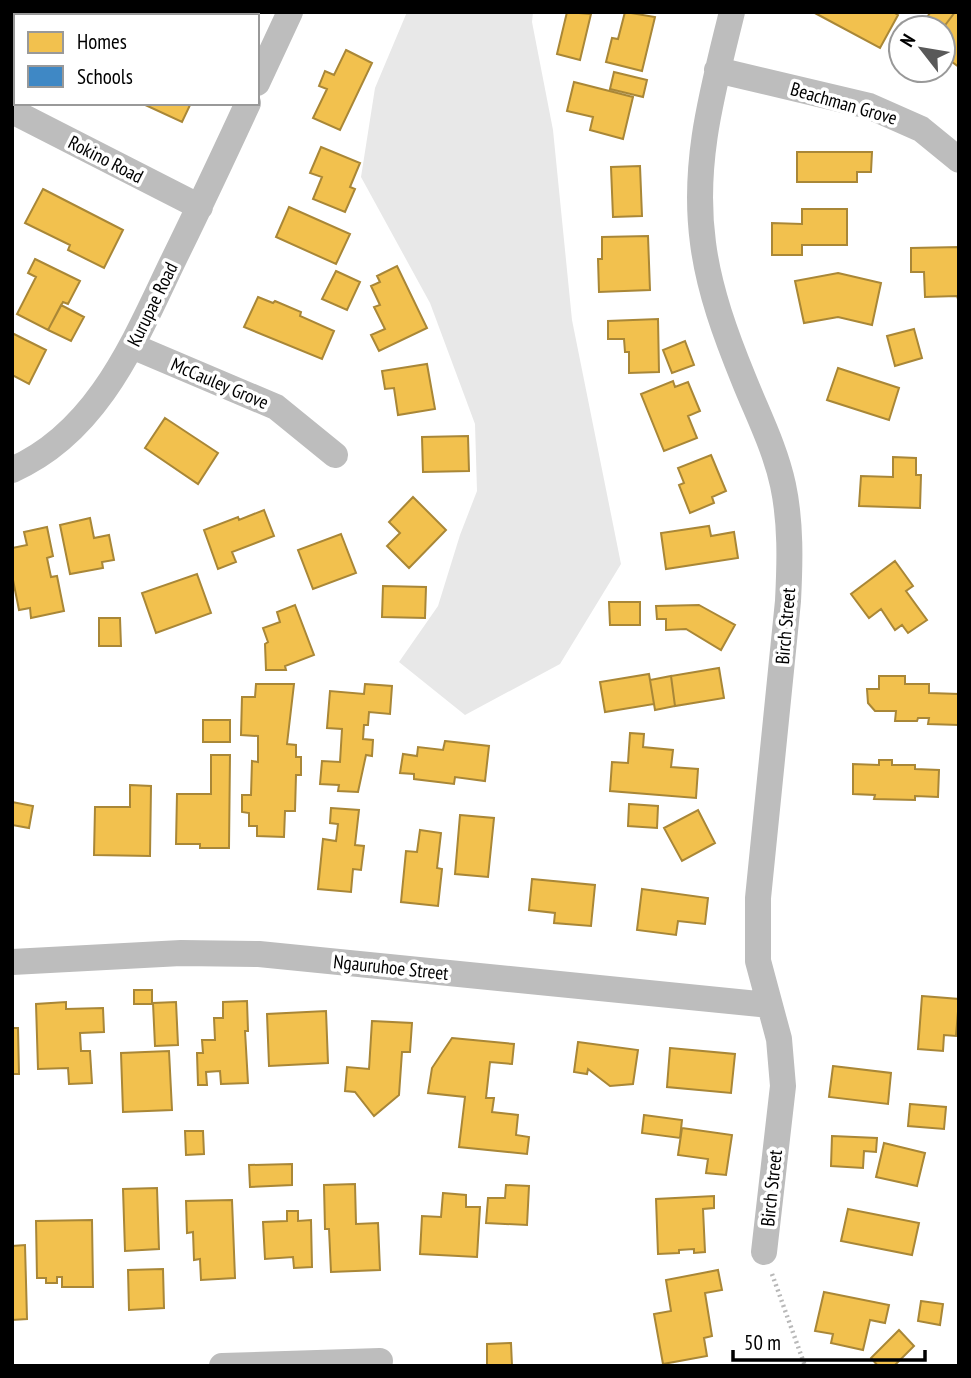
<svg xmlns="http://www.w3.org/2000/svg" width="971" height="1378" font-family="'PT Sans Narrow',sans-serif">
  <rect width="100%" height="100%" fill="#fff"/>
  <!-- green -->
  <path fill="#e8e8e8" d="M407,12H533L532,22L553,130L572,320L621,564L560,664L465,715L399,662L438,606L460,535L477,491L475,424L430,303L361,177L375,88Z"/>
  <!-- homes -->
  <path fill="#f2c14e" stroke="#a98737" stroke-width="2" d="M567,12L591,14L580,60L557,54Z
    M625,12L655,17L642,71L606,62L612,38L618,39Z
    M813,12H893L898,15L880,48Z
    M931,12H955L943,28L927,17Z
    M955,12H959V67L945,57L943,60V28Z
    M346,50L372,63L340,130L313,118L327,89L319,86L325,71L334,75Z
    M614,72L647,80L643,97L610,89Z
    M574,82L633,97L623,139L590,130L593,117L567,111Z
    M141,103H191L182,122Z
    M321,147L360,163L350,187L355,189L345,212L313,199L322,177L310,173Z
    M797,152H872L871,172H857V182H797Z
    M640,166L642,216L613,217L611,167Z
    M43,189L123,230L104,268L68,250L70,245L25,223Z
    M289,207L350,234L336,264L276,237Z
    M802,209H847V245H802V255H772V223L802,224Z
    M648,236L650,290L599,292L598,259H602V237Z
    M959,247V302L957,296L925,297L924,272H911V248Z
    M35,259L80,281L68,304L63,302L48,330L17,314L36,277L28,273Z
    M397,266L427,328L379,351L371,335L385,329L374,307L380,305L371,286L380,282L377,276Z
    M336,271L360,282L347,310L322,299Z
    M838,273L881,283L872,325L838,317L804,323L795,281Z
    M258,297L273,303L275,301L301,312L300,316L334,331L322,359L244,327Z
    M61,305L84,317L71,341L48,330Z
    M658,319L659,372L629,373V352H625L624,339H608V321Z
    M914,329L922,358L895,366L887,336Z
    M12,333L46,350L29,384L12,375Z
    M685,341L694,365L672,373L663,350Z
    M427,364L435,409L398,415L394,388L385,389L382,371Z
    M838,368L899,388L889,420L827,400Z
    M673,381L675,387L688,382L700,411L688,416L697,438L664,451L641,394Z
    M165,418L218,453L198,484L145,448Z
    M468,436L469,471L423,472L422,437Z
    M711,455L726,491L712,497L714,503L690,513L679,485L684,483L678,468Z
    M893,457L916,458V475H921L920,508L859,506L861,476L893,477Z
    M413,497L446,530L409,568L387,546L400,533L389,522Z
    M264,510L274,536L232,552L236,562L218,569L204,530L238,517L239,520Z
    M90,518L94,538L109,535L114,560L102,562L103,568L70,574L60,525Z
    M709,526L711,536L734,532L738,558L666,569L661,533Z
    M47,527L53,556L47,558L51,577L57,576L64,611L31,618L30,608L19,610L12,575V548L27,545L24,532Z
    M341,534L356,573L313,589L298,550Z
    M895,561L913,586L906,591L927,620L908,633L902,625L895,630L881,609L869,618L851,594Z
    M197,574L211,613L156,633L142,593Z
    M383,586L426,587L425,618L382,617Z
    M609,602H640V625H610Z
    M295,605L314,655L285,666L286,670H266L265,644L268,642L263,628L280,622L277,612Z
    M699,605L735,625L721,650L686,629L666,630V619H657L656,606Z
    M99,618H120L121,646H99Z
    M719,668L724,698L675,706L671,676Z
    M649,674L654,704L605,712L600,682Z
    M671,676L675,706L655,710L650,680Z
    M879,676H905V684H929V693L959,694V725L928,724L929,718H918L917,721H895L896,711H875L868,703L867,689H879Z
    M256,684H294L287,744L296,745V757H301V775H296L295,811H285L284,837L257,836V826H249V813L242,812V795H251L252,761L258,762V736L241,735L242,697H255Z
    M365,684L392,686L390,714L369,712L368,725H364L363,739L373,740L372,756L366,755L358,792L338,791L339,785L320,784L322,761L340,762L342,729L327,728L330,691L364,694Z
    M203,720H230V742H203Z
    M630,733L644,734L643,747L673,750L671,767L698,769L696,798L610,791L612,762L628,763Z
    M445,741L489,746L485,781L455,777L454,784L414,779V774L400,773L403,754L417,756L418,747L443,750Z
    M211,755H230L229,848H200V844H176L177,794H211Z
    M879,760H892V765H915V769L939,770L938,797L915,796V800L874,799L875,795L853,794V764L879,765Z
    M130,785L151,786L150,856L94,855L95,807H130Z
    M12,802L33,806L29,828L12,825Z
    M629,804L658,806L657,828L628,826Z
    M331,808L359,810L355,845L364,846L361,870L353,869L351,892L318,889L323,839L336,841L338,824L330,823Z
    M698,810L715,843L682,861L664,828Z
    M460,815L494,818L488,877L455,874Z
    M420,830L441,833L437,868L442,869L438,906L401,902L406,851L417,852Z
    M532,879L595,885L591,926L554,923L555,913L529,910Z
    M642,889L708,898L705,924L678,921L676,935L637,930Z
    M134,990H152V1004H134Z
    M922,996L959,999L956,1036L944,1035L943,1051L918,1049Z
    M247,1001L248,1031H245L248,1083L221,1084L220,1071L206,1072L207,1085H198L197,1053H203L202,1040H215L214,1018H223V1002Z
    M66,1002V1009L103,1008L104,1032L80,1033L81,1051H90L92,1083L69,1084L68,1068L38,1069L36,1004Z
    M176,1002L178,1045L155,1046L153,1003Z
    M326,1011L328,1063L269,1066L267,1014Z
    M372,1021L412,1023L410,1052H402L399,1095L374,1116L355,1092L345,1091L347,1067L369,1069Z
    M12,1028H18L19,1074H12Z
    M452,1038L514,1044L512,1064L490,1062L486,1098H494L492,1112L518,1115L516,1135L529,1137L527,1154L459,1147L465,1097L428,1093L432,1068Z
    M578,1042L638,1050L633,1084L610,1086L588,1069L587,1074L574,1072Z
    M670,1048L735,1054L731,1093L667,1087Z
    M169,1051L172,1110L123,1112L121,1053Z
    M833,1066L891,1073L888,1104L829,1097Z
    M910,1104L946,1107L944,1129L908,1126Z
    M644,1115L682,1120L680,1138L642,1133Z
    M682,1128L732,1135L726,1175L706,1173L708,1159L678,1155Z
    M185,1131H203L204,1154L186,1155Z
    M832,1136L877,1138L876,1152L864,1151L863,1168L831,1166Z
    M884,1143L925,1153L917,1186L876,1177Z
    M292,1164V1185L250,1187L249,1165Z
    M355,1184L356,1224L378,1223L380,1270L331,1272L329,1229H325L324,1185Z
    M506,1185L529,1186L527,1225L486,1223L488,1198H505Z
    M157,1188L159,1249L125,1251L123,1189Z
    M443,1193L466,1195V1207H480L477,1257L420,1254L422,1216L441,1217Z
    M714,1196V1208L703,1209L705,1252L694,1253V1249L679,1250V1253L658,1254L656,1199Z
    M232,1200L235,1278L201,1280L200,1259L194,1260L193,1232L187,1233L186,1201Z
    M848,1209L919,1223L912,1255L841,1241Z
    M287,1211H298V1221L311,1220L312,1267L294,1268L293,1257L265,1259L263,1222L287,1221Z
    M92,1220L93,1287H62V1277H57V1283H46V1278H37L36,1221Z
    M25,1245L27,1319L12,1320V1246Z
    M163,1269L164,1308L129,1310L128,1270Z
    M718,1270L722,1290L705,1293L712,1336L704,1338L707,1356L663,1364L654,1314L671,1311L666,1280Z
    M824,1292L889,1305L885,1323L870,1320L863,1350L831,1343L833,1334L815,1331Z
    M921,1301L943,1304L940,1325L918,1321Z
    M899,1330L914,1346L894,1366H878L871,1358Z
    M511,1343L512,1366H487V1344Z"/>
  <!-- schools -->
  <path fill="#3f88c5" stroke="#2c5f8a" stroke-width="2" d="M19,12H63L61,16H18Z"/>
  <g fill="none" stroke-linecap="round" stroke-linejoin="round">
    <!-- path -->
    <path stroke="#b8b8b8" stroke-width="4.5" stroke-dasharray="2 3.5" stroke-linecap="butt" d="M772,1274L805,1366"/>
    <!-- minor -->
    <path stroke="#bdbdbd" stroke-width="26" d="M732,12C713,90 692,162 703,243C709,290 726,336 744,380C758,415 775,448 783,485C791,523 790,562 788,601L758,898V961L779,1039L783,1086L764,1252
      M717,70L869,106L921,129L959,160
      M257,83L290,12
      M12,111L200,207
      M132,346L276,407L335,455
      M12,470C98,432 134,342 172,263C198,210 223,157 248,103
      M12,962L181,953L259,954L769,1005
      M222,1366L380,1361"/>
  </g>
  <g text-anchor="middle" stroke-width="7" stroke-linejoin="round" paint-order="stroke">
    <!-- street labels -->
    <g font-size="19" fill="#000" stroke="#fff">
      <text transform="translate(844 103) rotate(16)" y="7">Beachman Grove</text>
      <text transform="translate(106 159) rotate(27)" y="7">Rokino Road</text>
      <text transform="translate(152 304) rotate(-64)" y="7">Kurupae Road</text>
      <text transform="translate(220 383) rotate(23)" y="7">McCauley Grove</text>
      <text transform="translate(785 626) rotate(-85)" y="7">Birch Street</text>
      <text transform="translate(391 967) rotate(6)" y="7">Ngauruhoe Street</text>
      <text transform="translate(771 1188) rotate(-84)" y="7">Birch Street</text>
    </g>
  </g>
  <!-- border -->
  <rect width="971" height="1378" fill="none" stroke="#000000" stroke-width="28"/>
  <!-- legend -->
  <rect x="14" y="14" width="245" height="91" fill="#ffffff" stroke="#999999" stroke-width="2"/>
  <rect x="28" y="32" width="35" height="21" fill="#f2c14e" stroke="#999999" stroke-width="2"/>
  <text x="77" y="49" font-size="21" fill="#000000">Homes</text>
  <rect x="28" y="66" width="35" height="21" fill="#3f88c5" stroke="#999999" stroke-width="2"/>
  <text x="77" y="84" font-size="21" fill="#000000">Schools</text>
  <!-- north arrow -->
  <g transform="translate(922 49) rotate(301)"><circle r="33" fill="#ffffff" stroke="#999999" stroke-width="2"/>
  <path d="M0-5L12 26L0 18L-12 26Z" fill="#595959"/>
  <text y="-10" font-size="19" font-weight="bold" text-anchor="middle" fill="#000000">N</text>
  </g>
  <!-- scale -->
  <path d="M733 1350v10h192v-10" fill="none" stroke="#000000" stroke-width="3.5"/>
  <text x="744" y="1350" font-size="21" fill="#000000" stroke="#ffffff" stroke-width="5" paint-order="stroke">50 m</text>
</svg>
